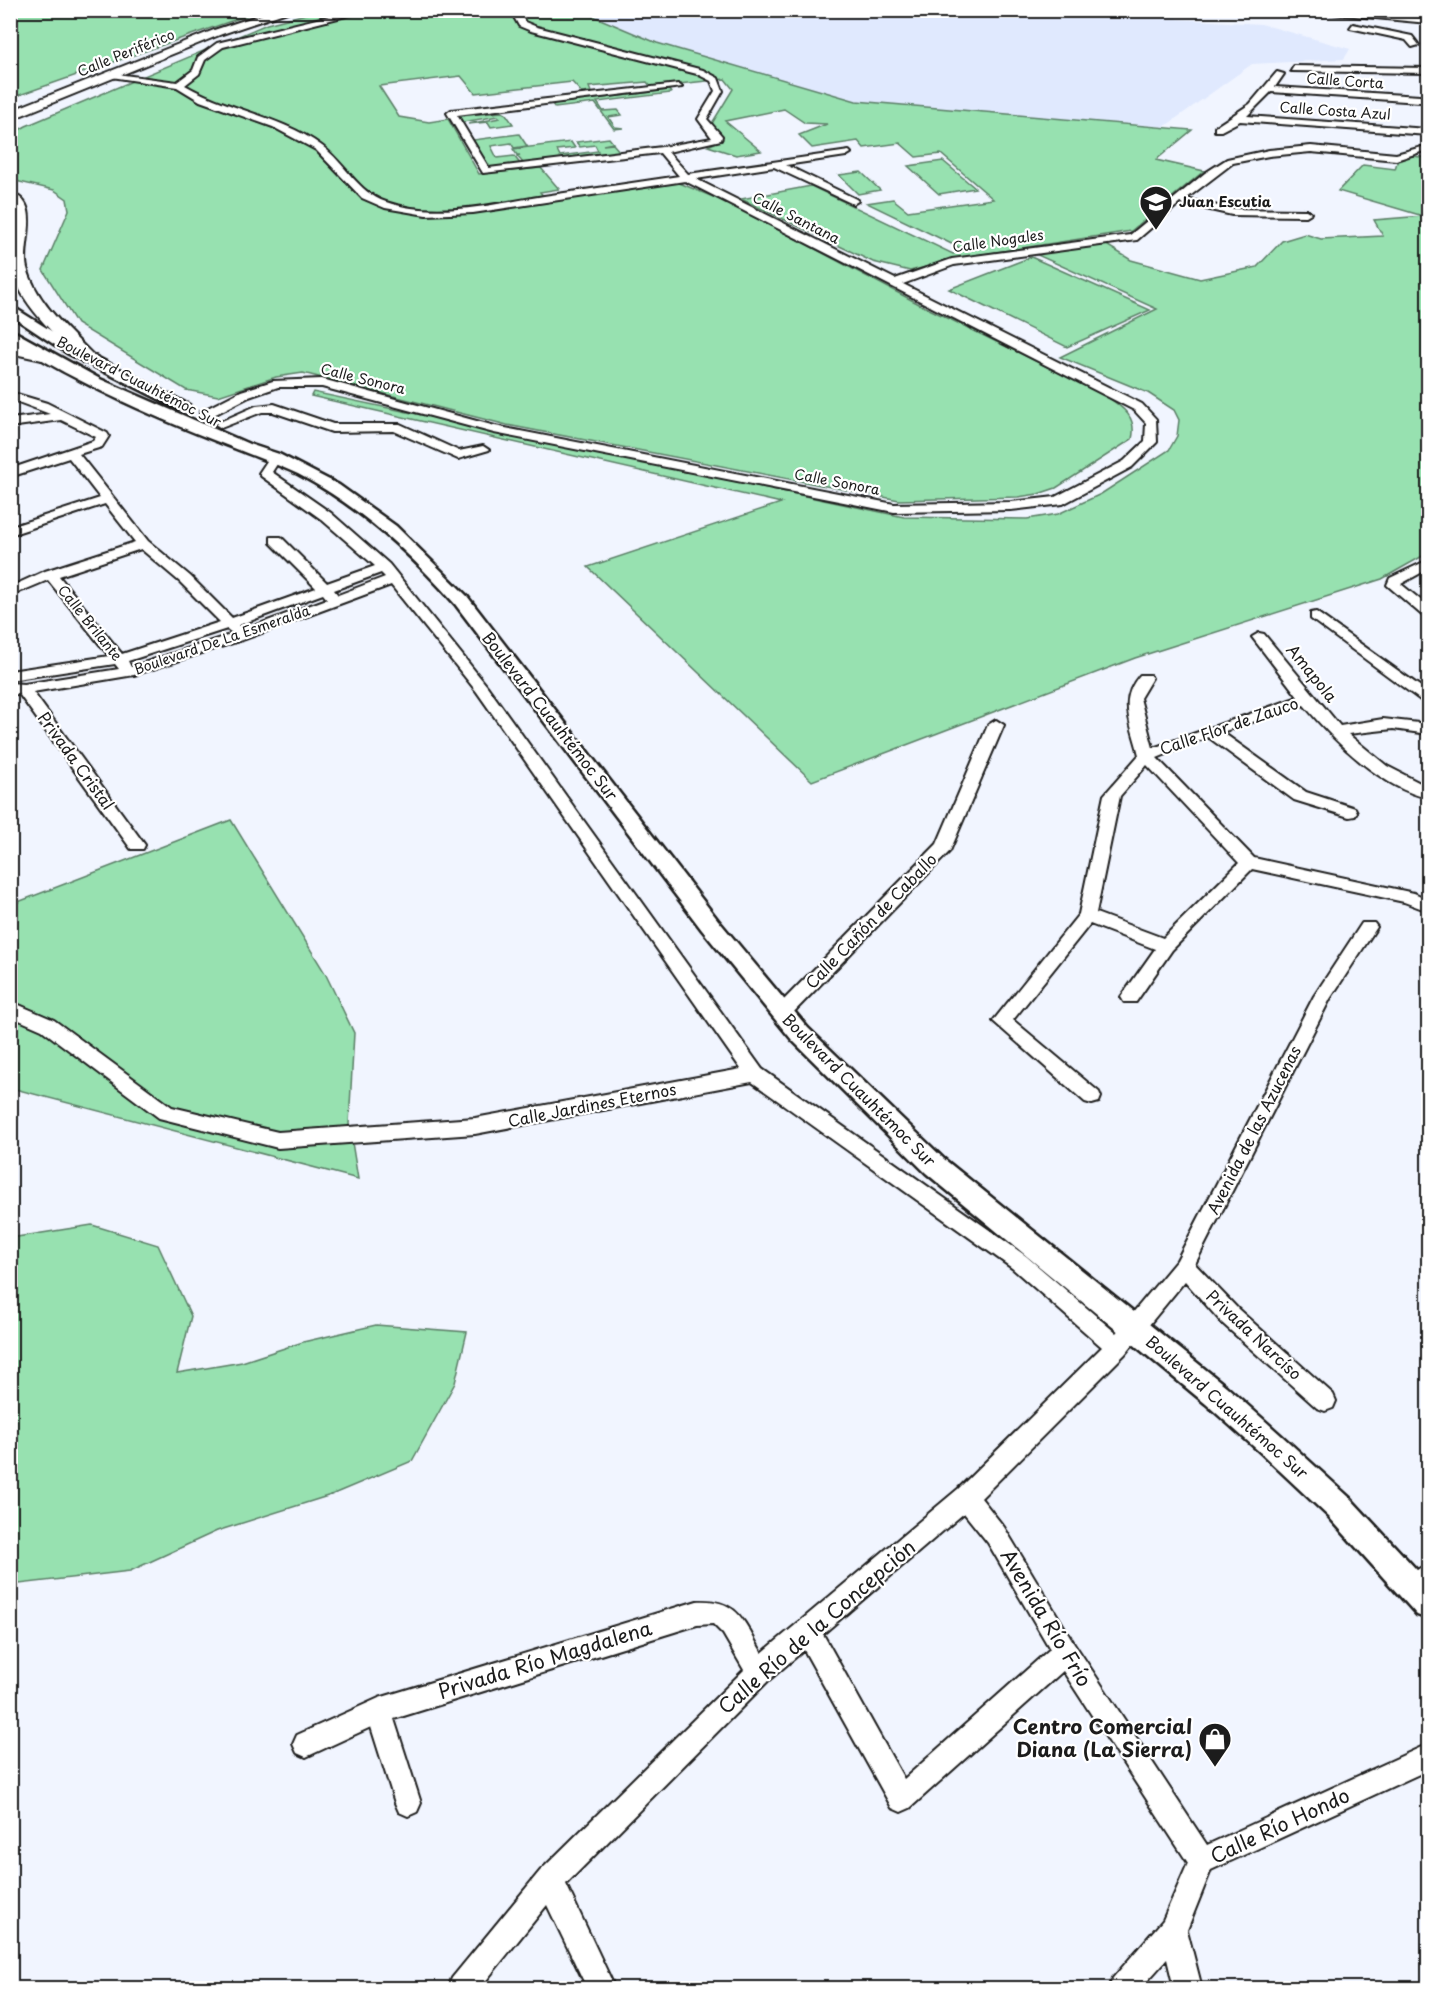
<svg xmlns="http://www.w3.org/2000/svg" width="1439" height="1999" font-family="'Playpen Sans',sans-serif">
  <rect width="100%" height="100%" fill="#f1f5ff"/>
  <filter id="ink" filterUnits="userSpaceOnUse"><feTurbulence type="fractalNoise" baseFrequency=".0167" numOctaves="2"/><feDisplacementMap in="SourceGraphic" scale="12" xChannelSelector="R" yChannelSelector="G"/><feConvolveMatrix kernelMatrix="1 2 1 2 8 2 1 2 1" color-interpolation-filters="sRGB"/></filter>
  <g filter="url(#ink)">
    <!-- built -->
    <path fill="#e0e9fe" d="M1171,10L1178,19L1261,24L1350,49L1344,59L1252,64L1164,127L856,101L658,43L582,11Z"/>
    <!-- green -->
    <path fill="#97e1b0" stroke="#5a7e66" stroke-width="1.5" d="M11,10H260V11L11,98Z
      M579,10L657,43L856,101L1192,130L1156,160L1204,171L1131,231L965,257L910,271L873,262L741,199L811,186L953,254L964,250L867,203L893,199L908,211L993,199L941,154L916,157L900,143L864,148L858,141L812,148L799,135L827,124L805,123L784,109L725,121L761,151L736,155L708,146L723,139L711,125L733,89L725,79L651,87L647,82L589,87L591,92L582,93L572,82L475,93L461,76L379,86L399,117L429,122L448,119L479,174L541,168L559,189L540,192L548,202L677,182L730,204L921,305L1103,394C1120,406 1138,415 1132,439L1056,488L1038,494L1018,497L899,500L507,425L303,373L276,377L218,396L186,390L77,324L43,270L69,210L67,199L54,190L11,180L10,135L26,126L267,24L317,11Z
      M669,90L671,93L597,102L603,111L618,110L622,115L608,117L615,127L623,128L614,129L595,103L555,108L552,104Z
      M502,112L506,114L513,124L491,127L488,122L468,124L500,118L498,116L463,122L459,116Z
      M519,134L527,146L514,148L511,143L491,146L497,158L514,156L521,165L490,169L473,140Z
      M609,138L613,143L603,145L613,144L620,152L524,164L517,156L520,155H517L513,149L571,142L575,148L557,150L560,156L598,151L595,145L580,147L576,142Z
      M1413,156L1428,158V553L1382,579L1135,658L812,781L588,567L781,503L311,396L313,392L904,517L1027,519L1058,514L1101,494L1169,450L1177,436L1179,420L1174,410L1148,393L1060,357L1157,309L1033,253L1105,244L1131,260L1200,279L1257,267L1282,241L1305,234L1321,239L1383,236L1374,220L1423,216L1338,191L1363,165L1395,169L1398,159Z
      M943,161L975,188L939,194L908,166Z
      M861,172L880,190L858,194L839,175Z
      M1031,257L1150,310L1067,347L949,289Z
      M231,820L325,973L354,1033L349,1124L358,1179L11,1088L10,905Z
      M92,1225L158,1245L191,1316L177,1373L242,1362L303,1342L376,1325L467,1332L455,1383L412,1461L331,1495L217,1531L130,1571L11,1585V1238Z"/>
    <g fill="none" stroke-linecap="round" stroke-linejoin="round">
      <!-- minor casing -->
      <g stroke="#1c1c1c" stroke-width="4">
        <path id="minor" d="M354,10H370L223,47L205,60L199,74L185,85C228,110 281,116 322,146C345,163 357,192 386,202C435,219 494,204 544,196C589,189 634,183 679,176L660,153L483,173L447,113L451,110L678,84L682,87L457,115L489,168L662,147L712,138L698,119L715,91L711,81L697,74L531,31L519,26L510,10H518L525,22L537,27L703,70L718,78L723,91L707,119L722,136L721,140L668,152L688,174L849,151L851,153L846,156L786,165L856,199L858,201L853,204L774,167L696,179L895,279L952,259L1130,235L1205,173L1227,159L1269,150L1311,146L1396,154L1422,147L1427,150L1396,160L1311,152L1269,156L1233,163L1186,199L1232,209L1306,210L1311,213L1306,216L1232,215L1180,203L1137,240L954,265L903,284L1142,404L1156,419L1157,442L1132,467L1063,504L1011,510L894,512L494,433L322,387H278L249,397L208,418H200V412L241,391L273,381L322,379L495,426L894,504L1011,502L1055,497L1124,461L1145,441L1146,423L1134,410L685,181L473,213L426,215L385,208L362,198L316,150L273,127L200,101L177,87L105,76L109,73L177,82L193,70L198,57L217,43Z
          M1291,10H1330L1428,19V23Z
          M1353,24L1412,36L1419,45L1412,47L1406,40L1350,28Z
          M1294,66L1428,68V73L1291,71Z
          M1277,72L1284,74L1275,87L1420,96L1424,99L1420,102L1271,92L1247,116L1428,129V135L1240,121L1221,131H1215V127L1250,104Z
          M10,392L47,403L107,433L109,436L102,447L79,454L148,541L190,576L232,618L316,588L271,543V537H281L327,583L375,566L321,519L261,476L259,473L271,455H279L281,458L272,472L331,513L389,564L487,686L762,1069L1026,1256L1116,1333L1177,1260L1314,996L1362,923H1374L1377,927L1330,999L1195,1264L1238,1309L1333,1394L1336,1401L1333,1408L1325,1411L1317,1408L1222,1323L1185,1281L1125,1354L981,1498L1004,1527L1074,1643L1207,1845L1428,1744V1770L1211,1870L1187,1930L1202,1988H1174L1167,1959L1141,1988H1109L1113,1978L1163,1920L1188,1863L1063,1671L910,1808L901,1812L892,1808L804,1650L768,1681L566,1884L615,1988H587L547,1905L480,1988H448L452,1978L540,1871L744,1670L723,1634L713,1624L697,1625L394,1719L421,1803L417,1812L408,1816L399,1812L395,1803L371,1727L306,1757L297,1753L293,1744L297,1735L379,1698L697,1601C739,1599 743,1621 762,1653L958,1489L1102,1347L1012,1268L752,1082L475,1134L278,1148L159,1118L42,1030L10,1016V1001L54,1020L172,1107L278,1132L475,1118L741,1069L477,692L391,585L245,639L134,675L33,692L145,845L143,849H131L19,694L10,695V683L24,684L119,669L115,664L10,680V671L109,656L48,580L10,596V587L45,571L135,542L105,504L10,535V527L100,498L69,458L10,477V469L93,441L96,437L61,420L10,427V419L50,414L10,399ZM141,549L180,582L220,622L122,654L59,576ZM381,573L385,577L338,595L334,590ZM323,594L327,599L243,630L239,625ZM227,629L233,634L131,667L128,661ZM964,1513L988,1543L1050,1649L904,1779L823,1634Z
          M274,404L333,424H400L459,451L483,446L489,450L458,459L394,431L332,432L273,412H262L221,428L215,424L256,406Z
          M1428,560V569L1401,584L1428,606V617L1423,616L1387,585L1390,578Z
          M1316,612L1428,692V703L1423,702L1311,619V613Z
          M1259,633L1264,634L1340,726L1383,719L1428,724V734L1393,729L1348,734L1387,766L1428,787V798C1381,788 1334,741 1304,705L1222,732L1306,792L1355,808L1357,812L1355,816L1349,817L1294,800L1208,737L1157,758L1254,858L1414,893L1428,899V911L1404,902L1252,869L1172,950L1136,1002H1124L1121,997L1155,949L1090,924L1013,1020L1099,1092L1101,1097L1099,1102L1092,1104L1085,1102L993,1021L1079,914L1104,795L1139,755C1132,724 1117,701 1140,675H1150L1152,678L1140,698L1153,748L1298,697L1252,637ZM1147,765L1239,863L1163,938L1096,913L1120,796Z
          M996,720L1004,725L950,851L788,1018H776L773,1013L776,1008L937,844L988,725Z
          M1428,1564V1592L1415,1600L1407,1596L1403,1588C1408,1576 1416,1569 1428,1564Z"/>
      </g>
      <!-- major casing -->
      <g stroke="#1c1c1c" stroke-width="5">
        <path id="major" d="M10,305L77,347L189,405L187,408H177L67,353L10,315Z
          M10,329L100,379L249,444L279,454L339,485L396,526L467,596L718,920L808,1028L944,1159L1226,1386L1282,1436L1349,1497L1428,1582V1619L1417,1615L1329,1517L1262,1454L1206,1404L926,1173L792,1040L702,930L455,604C410,553 359,506 298,474C279,465 259,458 239,450C161,420 81,386 10,340Z"/>
      </g>
      <!-- highway casing -->
      <g stroke="#1c1c1c" stroke-width="4">
        <path id="highway" d="M275,10H293L222,34L10,120V111L214,30Z
          M10,193C44,202 21,245 27,268C37,304 70,331 95,357L97,360L95,363H83C58,336 15,302 11,262C10,247 16,234 16,220C15,209 10,203 10,193Z
          M10,343L48,352L50,355L42,360L10,353Z"/>
      </g>
      <!-- minor -->
      <use href="#minor" fill="#fff" fill-rule="evenodd"/>
      <!-- major -->
      <use href="#major" fill="#fff" fill-rule="evenodd"/>
      <!-- highway -->
      <use href="#highway" fill="#fff" fill-rule="evenodd"/>
    </g>
  </g>
  <!-- icons -->
  <defs>
    <g id="school-pin" transform="scale(1.725)"><path d="M0 17L-7.5 6A9.5 9.5 0 1 1 7.5 6Z" fill="#1c1c1c" stroke="#fff"/><path d="M0-5L7-2L0 1L-7-2ZM-4 1L0 2.5L4 1V4Q0 6-4 4Z" fill="#fff"/></g>
    <g id="shop-pin" transform="scale(1.725)"><path d="M0 17L-7.5 6A9.5 9.5 0 1 1 7.5 6Z" fill="#1c1c1c" stroke="#fff"/><path d="M-5-2.5h2.3a2.7 3.5 0 0 1 5.4 0H5L5.5 6h-11ZM-1.5-2.5h3a1.5 2.3 0 0 0-3 0Z" fill="#fff"/></g>
  </defs>
  <g fill-rule="evenodd">
    <use href="#school-pin" x="1156" y="202"/>
    <use href="#shop-pin" x="1215" y="1739"/>
  </g>
  <g text-anchor="middle" stroke-width="4.5" stroke-linejoin="round" paint-order="stroke">
    <!-- far-street labels -->
    <g font-size="14" fill="#1c1c1c" stroke="#fff">
      <text transform="translate(126 53) rotate(-22)" y="5">Calle Periférico</text>
      <text transform="translate(1345 81) rotate(4)" y="5">Calle Corta</text>
      <text transform="translate(1335 111) rotate(4)" y="5">Calle Costa Azul</text>
      <text transform="translate(796 218) rotate(27)" y="5">Calle Santana</text>
      <text transform="translate(998 241) rotate(-8)" y="5">Calle Nogales</text>
      <text transform="translate(363 379) rotate(14)" y="5">Calle Sonora</text>
      <text transform="translate(139 382) rotate(27)" y="5">Boulevard Cuauhtémoc Sur</text>
      <text transform="translate(837 482) rotate(11)" y="5">Calle Sonora</text>
      <text transform="translate(90 623) rotate(51)" y="5">Calle Brilante</text>
      <text transform="translate(222 640) rotate(-19)" y="5">Boulevard De La Esmeralda</text>
    </g>
    <!-- far-poi labels -->
    <g font-size="14" font-weight="bold" fill="#1c1c1c" stroke="#fff" text-anchor="start">
      <text x="1179" y="207">Juan Escutia</text>
    </g>
    <!-- street labels -->
    <g font-size="16" fill="#1c1c1c" stroke="#fff">
      <text transform="translate(1312 673) rotate(51)" y="6">Amapola</text>
      <text transform="translate(550 716) rotate(52)" y="6">Boulevard Cuauhtémoc Sur</text>
      <text transform="translate(1229 726) rotate(-19)" y="6">Calle Flor de Zauco</text>
      <text transform="translate(76 761) rotate(54)" y="6">Privada Cristal</text>
      <text transform="translate(871 921) rotate(-46)" y="6">Calle Cañón de Caballo</text>
      <text transform="translate(859 1090) rotate(45)" y="6">Boulevard Cuauhtémoc Sur</text>
      <text transform="translate(592 1105) rotate(-11)" y="6">Calle Jardines Eternos</text>
      <text transform="translate(1254 1130) rotate(-63)" y="6">Avenida de las Azucenas</text>
      <text transform="translate(1254 1335) rotate(43)" y="6">Privada Narcíso</text>
      <text transform="translate(1227 1407) rotate(41)" y="6">Boulevard Cuauhtémoc Sur</text>
    </g>
    <!-- near-street labels -->
    <g font-size="20" fill="#1c1c1c" stroke="#fff">
      <text transform="translate(1046 1618) rotate(59)" y="7">Avenida Río Frío</text>
      <text transform="translate(817 1627) rotate(-41)" y="7">Calle Río de la Concepción</text>
      <text transform="translate(545 1660) rotate(-17)" y="7">Privada Río Magdalena</text>
      <text transform="translate(1280 1826) rotate(-25)" y="7">Calle Río Hondo</text>
    </g>
    <!-- near-poi labels -->
    <g font-size="20" font-weight="bold" fill="#1c1c1c" stroke="#fff" text-anchor="end">
      <text x="1192" y="1734">Centro Comercial<tspan x="1192" dy="23">Diana (La Sierra)</tspan></text>
    </g>
  </g>
  <!-- margin -->
  <rect width="1439" height="1999" fill="none" stroke="#fff" stroke-width="36"/>
  <rect x="18" y="18" width="1403" height="1963" fill="none" stroke="#1c1c1c" stroke-width="2" filter="url(#ink)"/>
</svg>
